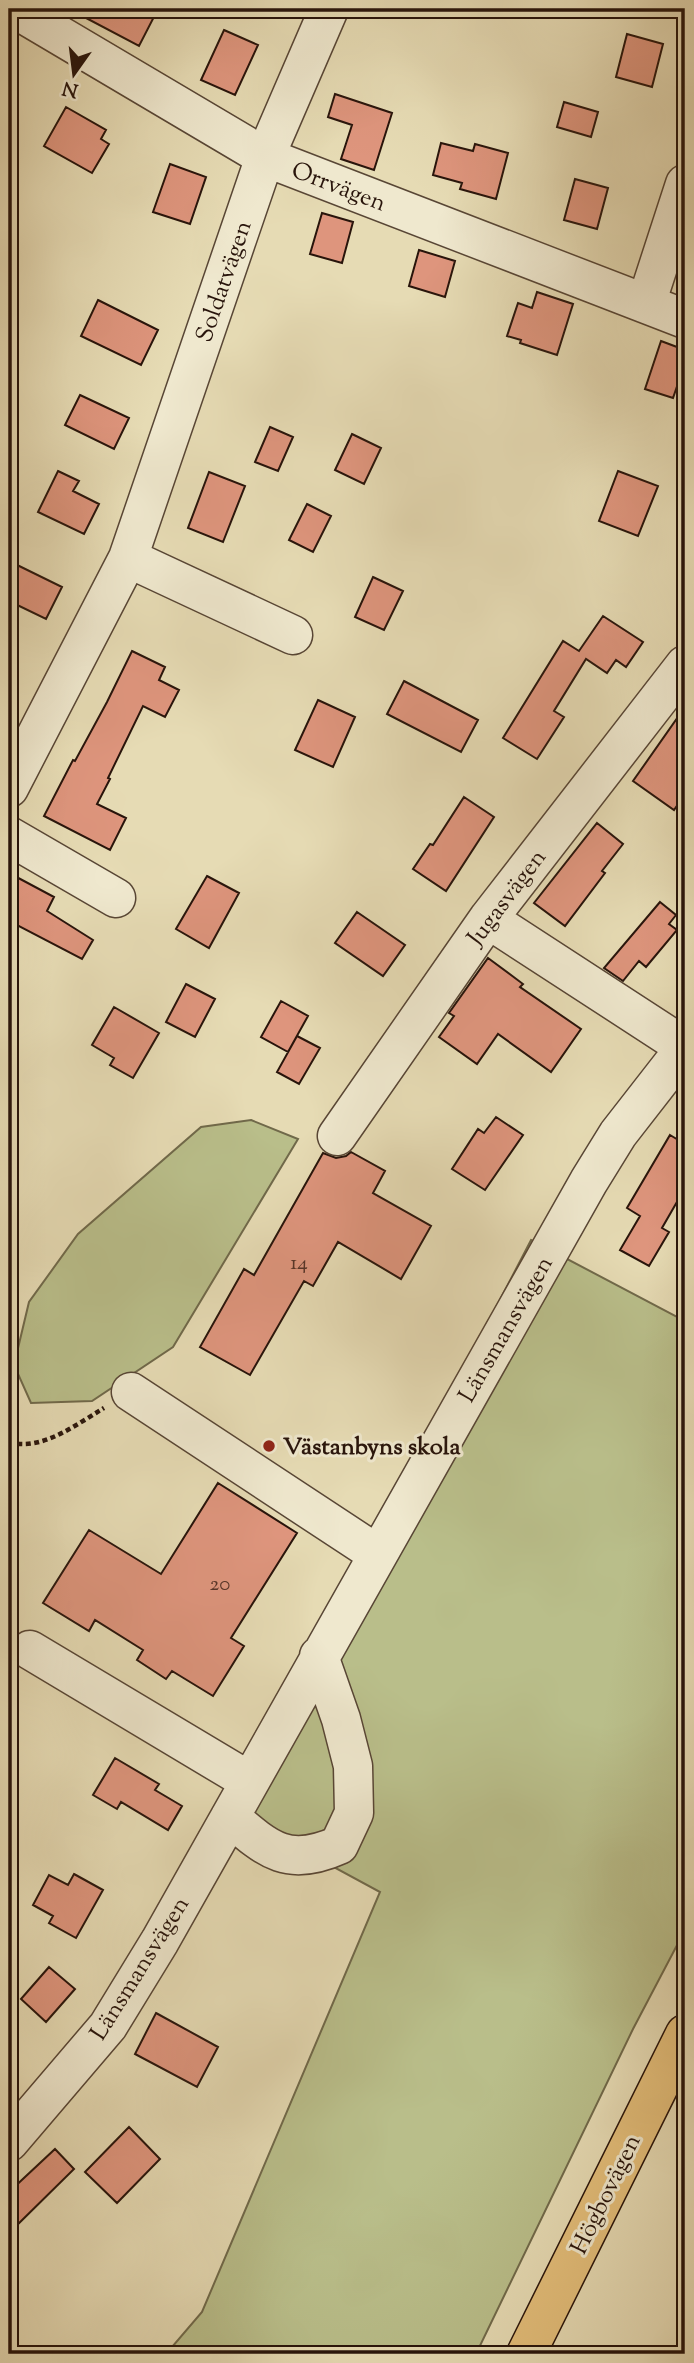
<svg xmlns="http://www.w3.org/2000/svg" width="694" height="2363" font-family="'Sorts Mill Goudy',serif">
  <rect width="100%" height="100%" fill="#e6dbb4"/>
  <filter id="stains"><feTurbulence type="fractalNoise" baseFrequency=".00286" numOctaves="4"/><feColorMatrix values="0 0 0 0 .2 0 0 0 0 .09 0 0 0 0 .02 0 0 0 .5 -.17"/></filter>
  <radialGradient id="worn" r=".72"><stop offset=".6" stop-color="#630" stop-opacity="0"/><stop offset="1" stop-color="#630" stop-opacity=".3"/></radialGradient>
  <!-- green -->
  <path fill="#b9be8a" stroke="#70694a" stroke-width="2" d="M251,1120L298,1139L173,1347L92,1401L31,1403L14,1365L29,1302L78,1234L201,1127Z
    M531,1240L685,1321V1930L633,2029L476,2354H166L202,2312L380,1892L221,1806L373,1545Z"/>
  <!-- building -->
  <path fill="#de957d" stroke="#28140b" stroke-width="2" d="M69,9H158L139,46Z
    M224,30L258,45L235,95L201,80Z
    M627,34L663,44L652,87L616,77Z
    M335,94L392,113L374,170L341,159L352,125L328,117Z
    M564,102L598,112L591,137L557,127Z
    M66,107L106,130L101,139L109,144L92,173L44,146Z
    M441,143L473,151L475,144L508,153L496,199L460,189L462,183L433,175Z
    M170,164L206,177L190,224L153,212Z
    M575,179L608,188L597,229L564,220Z
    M322,213L353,222L342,263L310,254Z
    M419,250L455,261L445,297L409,286Z
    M537,292L573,304L557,355L520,343L521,340L507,336L518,303L532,308Z
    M98,300L158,330L141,365L81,336Z
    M661,341L685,350V363L673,398L645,389Z
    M80,395L129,418L114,449L65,425Z
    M270,427L293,437L278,471L255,462Z
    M352,434L381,448L364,484L335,470Z
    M58,471L79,481L73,491L99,504L84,534L38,512Z
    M618,471L658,486L638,536L599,521Z
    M209,472L245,486L223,542L188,528Z
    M307,504L331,516L313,552L289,540Z
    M9,561L62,587L46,619L9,601Z
    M373,577L403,591L384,630L355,617Z
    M603,616L643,642L626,667L616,660L607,673L586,659L554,711L564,717L537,759L503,738L563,641L579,651Z
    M132,651L165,667L159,680L179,690L165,717L143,706L108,778L110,779L97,804L126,818L110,850L44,816L73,760L75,761L107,702Z
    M404,681L478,720L461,752L387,714Z
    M318,700L355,717L333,767L295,750Z
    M685,707V794L674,810L633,781Z
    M464,797L494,817L446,891L413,869L430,844L433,845Z
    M597,823L623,844L602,871L605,873L565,926L534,903Z
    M9,873L54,897L47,911L93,940L82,959L9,921Z
    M207,876L239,893L209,948L176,929Z
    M660,902L676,915L669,924L677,930L646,967L639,961L623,981L604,968Z
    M357,912L405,945L383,976L335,943Z
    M488,958L523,984L520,987L581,1029L551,1072L498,1034L477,1064L439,1037L454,1016L449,1013Z
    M186,984L215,999L195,1037L166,1022Z
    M281,1001L308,1016L288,1052L261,1037Z
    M114,1007L159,1033L133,1078L110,1065L114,1058L92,1045Z
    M297,1036L320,1048L299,1084L277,1072Z
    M496,1117L523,1135L485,1190L452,1169L478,1129L484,1133Z
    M670,1135L685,1144V1188L662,1228L669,1232L649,1266L620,1250L640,1216L627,1208Z
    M351,1152L385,1171L373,1193L431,1226L401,1279L338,1242L313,1286L304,1281L250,1375L200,1347L244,1269L254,1275L323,1153L336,1158L346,1156Z
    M218,1483L297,1533L231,1638L244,1646L213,1696L172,1671L166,1679L137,1660L143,1650L95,1620L89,1631L43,1603L89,1530L161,1574Z
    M115,1758L159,1784L155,1790L182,1806L168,1830L121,1802L117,1809L93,1795Z
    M74,1874L103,1890L76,1938L49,1923L53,1916L33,1905L49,1875L68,1885Z
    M49,1967L75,1989L46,2022L21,1999Z
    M156,2013L218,2047L197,2087L135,2054Z
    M129,2127L160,2159L117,2203L85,2172Z
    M55,2149L74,2169L9,2233V2192Z"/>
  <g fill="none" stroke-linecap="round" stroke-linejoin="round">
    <!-- minor casing -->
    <g stroke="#584635" stroke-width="41">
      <path id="minor" d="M15,9L265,157L685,319
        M646,304L685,184
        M128,558L293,635
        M9,788L128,558L265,157L329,9
        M9,836L116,898
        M488,919L685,1047
        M337,1136L488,919L685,665
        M131,1392L377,1554
        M30,1650L249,1781
        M230,1817C268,1850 288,1868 339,1845L354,1813L353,1766L341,1719L319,1656
        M9,2142L108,2026L160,1941L589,1181L618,1134L685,1048"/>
    </g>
    <!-- major casing -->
    <g stroke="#28140b" stroke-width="41">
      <path id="major" d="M526,2354L685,2034"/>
    </g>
    <!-- path -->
    <path stroke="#28140b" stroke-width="4.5" stroke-dasharray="5 3.5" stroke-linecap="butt" d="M9,1442C41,1452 77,1424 104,1408"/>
    <!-- minor -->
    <use href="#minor" stroke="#efe8ce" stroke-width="38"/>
    <!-- major -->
    <use href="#major" stroke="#e3be7a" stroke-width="38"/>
  </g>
  <!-- markers -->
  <circle fill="#8f2418" stroke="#efe8ce" stroke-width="2.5" cx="269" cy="1446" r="7"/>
  <g text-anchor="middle" stroke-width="6" stroke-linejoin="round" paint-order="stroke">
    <!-- number labels -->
    <g font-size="21" fill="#563428">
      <text x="299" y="1269">14</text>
      <text x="220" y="1590">20</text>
    </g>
    <!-- street labels -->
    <g font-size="24" fill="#28140b" stroke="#efe8ce">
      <text transform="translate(339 186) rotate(21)" y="8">Orrvägen</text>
      <text transform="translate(223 281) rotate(-71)" y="8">Soldatvägen</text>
      <text transform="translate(506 897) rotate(-53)" y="8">Jugasvägen</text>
      <text transform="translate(505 1329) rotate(-60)" y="8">Länsmansvägen</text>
      <text transform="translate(139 1968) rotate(-58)" y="8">Länsmansvägen</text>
      <text transform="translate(605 2194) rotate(-64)" y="8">Högbovägen</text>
    </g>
    <!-- poi labels -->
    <g font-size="24" font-weight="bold" fill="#28140b" stroke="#efe8ce" text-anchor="start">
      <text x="283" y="1454">Västanbyns skola</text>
    </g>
  </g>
  <!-- margin -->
  <rect width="694" height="2363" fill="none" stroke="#e6dbb4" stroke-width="35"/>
  <rect x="10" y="10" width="673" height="2342" fill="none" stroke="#28140b" stroke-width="3.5"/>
  <rect x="18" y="18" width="659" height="2328" fill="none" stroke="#28140b" stroke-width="2"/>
  <!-- north arrow -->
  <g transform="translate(74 74) rotate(194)" stroke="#efe8ce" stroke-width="5" paint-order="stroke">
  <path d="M0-5L12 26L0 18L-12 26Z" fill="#28140b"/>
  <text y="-10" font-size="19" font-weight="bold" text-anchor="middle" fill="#28140b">N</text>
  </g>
  <rect width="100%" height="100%" filter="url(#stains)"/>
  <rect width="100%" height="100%" fill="url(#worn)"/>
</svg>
